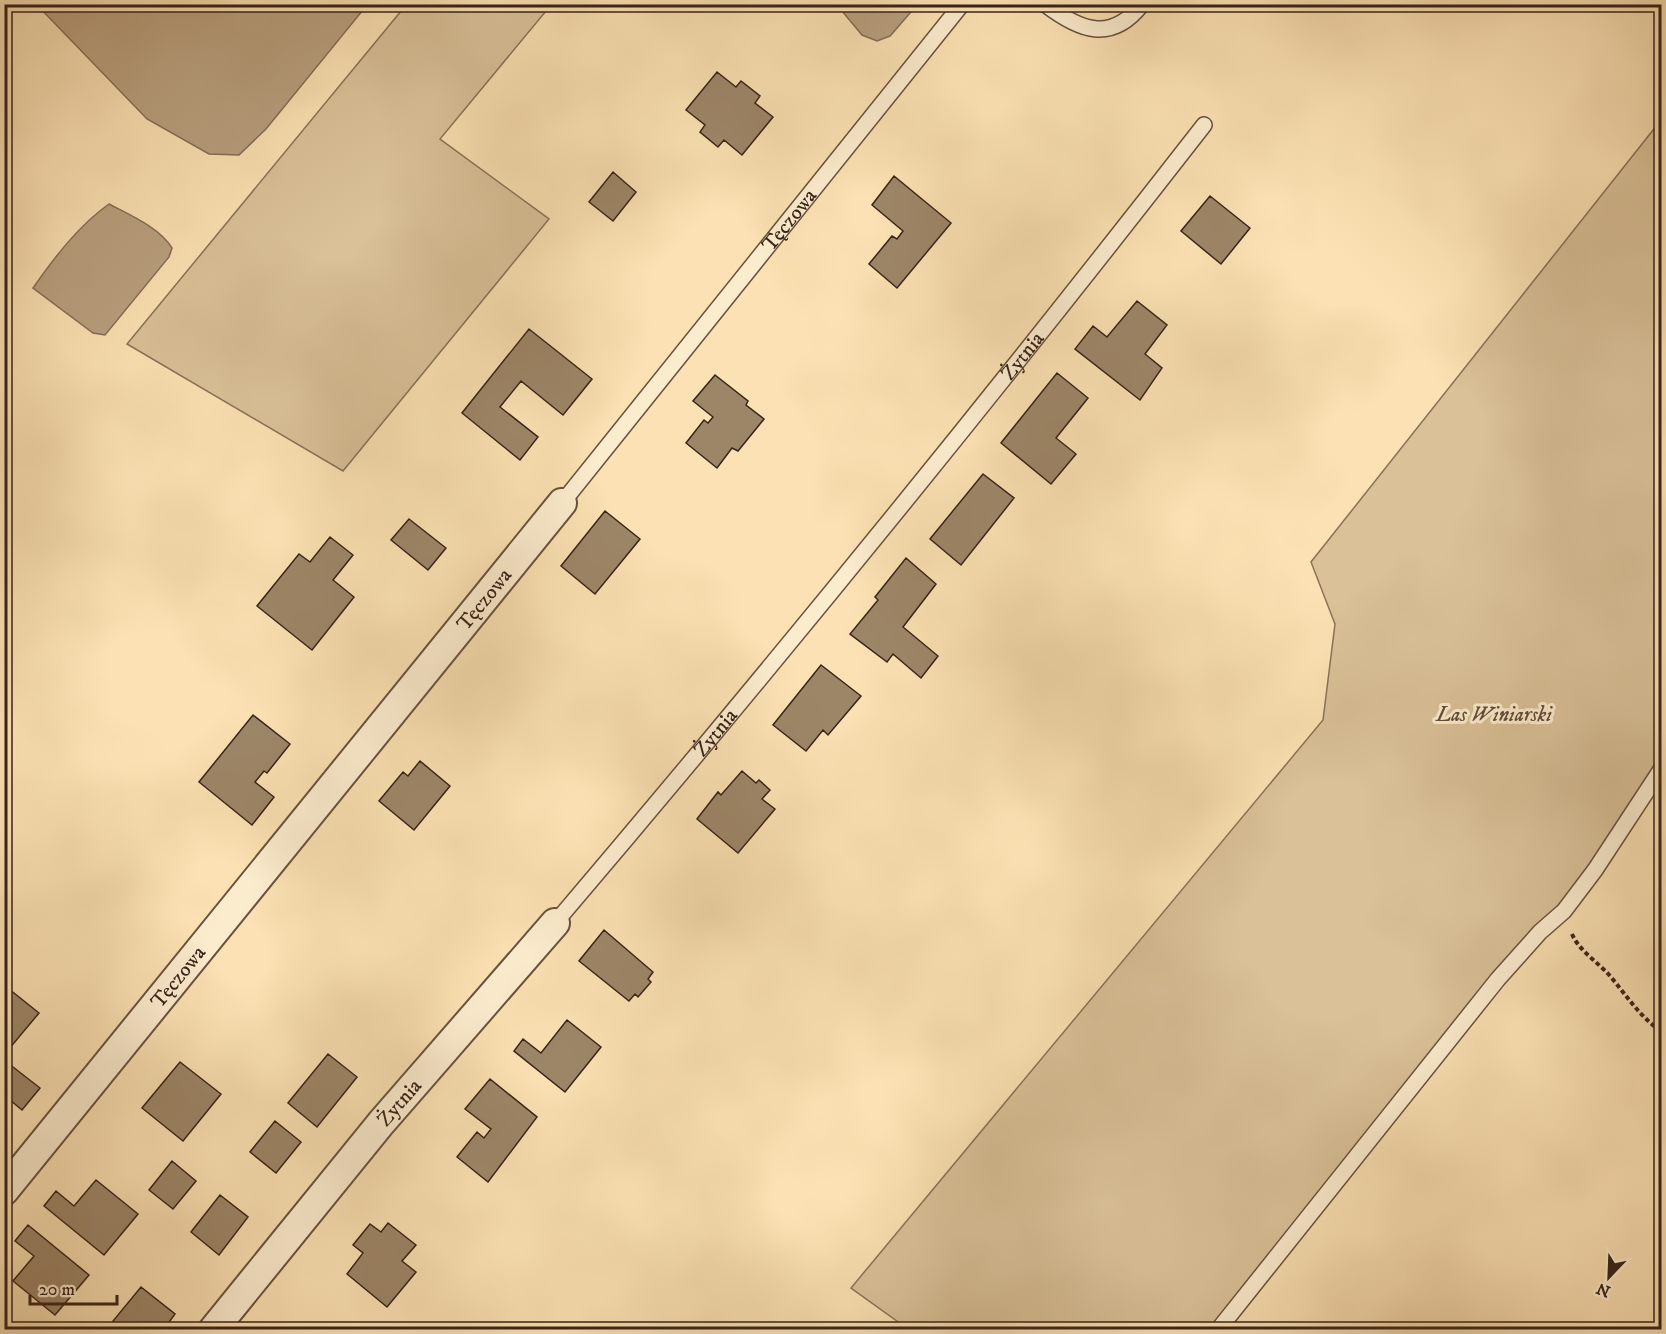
<svg xmlns="http://www.w3.org/2000/svg" width="1666" height="1334" font-family="'IM FELL DW Pica',serif">
  <rect width="100%" height="100%" fill="#fbe1b3"/>
  <filter id="stains"><feTurbulence type="fractalNoise" baseFrequency=".00333" numOctaves="4"/><feColorMatrix values="0 0 0 0 .2 0 0 0 0 .09 0 0 0 0 .02 0 0 0 .5 -.17"/></filter>
  <radialGradient id="worn" r=".72"><stop offset=".6" stop-color="#630" stop-opacity="0"/><stop offset="1" stop-color="#630" stop-opacity=".3"/></radialGradient>
  <!-- green -->
  <path fill="#dac198" stroke="#897258" stroke-width="1.5" d="M406,5H551L440,139L549,219L343,471L127,344Z
    M1661,120V775L1552,932L1531,944L1218,1329H908L851,1288L1323,720L1335,624L1311,562Z"/>
  <!-- water -->
  <path fill="#b9a07e" stroke="#856e55" stroke-width="1.5" d="M37,5H367L266,129L239,155L209,154L147,119Z
    M837,5H917L890,36L877,41L862,35Z
    M109,204C130,215 160,228 172,248L169,257L105,335L93,333L33,288C54,258 79,225 109,204Z"/>
  <!-- building -->
  <path fill="#9d8668" stroke="#382317" stroke-width="1.5" d="M717,72L736,87L741,81L760,96L755,103L773,117L742,155L724,140L718,147L700,132L705,125L686,110Z
    M613,172L636,192L613,221L589,202Z
    M894,176L951,223L897,288L869,264L892,236L897,239L903,231L872,205Z
    M1210,196L1250,228L1221,264L1181,231Z
    M1137,301L1167,325L1145,354L1162,368L1140,400L1075,349L1093,326L1107,337Z
    M529,329L592,379L563,415L521,381L500,407L538,437L520,460L462,413Z
    M1057,373L1088,398L1056,438L1076,454L1051,484L1001,443Z
    M715,375L748,401L746,405L764,419L738,451L732,448L717,468L686,443L704,420L708,423L713,417L693,401Z
    M983,474L1014,498L961,565L930,539Z
    M605,511L640,539L595,594L561,566Z
    M409,519L446,548L428,570L391,540Z
    M330,537L353,555L333,580L354,597L312,650L257,606L299,554L310,562Z
    M906,558L936,584L903,627L938,656L921,678L893,654L887,662L850,634L878,600L875,597Z
    M821,665L861,696L828,735L823,730L806,751L773,725Z
    M253,715L290,744L267,773L264,771L255,782L274,797L252,825L199,782Z
    M420,761L450,786L414,830L379,801L403,772L408,776Z
    M742,771L756,783L759,780L770,790L762,799L775,809L738,853L697,819L718,792L721,795Z
    M604,930L653,972L648,979L651,982L638,997L635,994L629,1001L579,961Z
    M4,985L39,1013L4,1055Z
    M567,1020L601,1047L565,1092L514,1051L523,1039L541,1053Z
    M328,1054L357,1077L317,1127L288,1103Z
    M4,1060L40,1088L22,1110L4,1095Z
    M180,1062L221,1094L183,1141L142,1108Z
    M490,1079L537,1117L488,1182L457,1157L477,1132L484,1138L491,1129L465,1109Z
    M275,1121L301,1142L276,1173L250,1152Z
    M172,1161L196,1181L173,1209L149,1190Z
    M96,1180L138,1214L104,1255L44,1206L56,1191L74,1206Z
    M220,1195L248,1217L219,1255L191,1232Z
    M388,1223L416,1245L402,1261L416,1272L387,1307L347,1274L363,1253L353,1245L370,1224L381,1232Z
    M28,1225L89,1275L55,1315L13,1281L34,1256L15,1241Z
    M141,1287L175,1314L167,1325L170,1327L168,1330H112L117,1324L113,1321Z"/>
  <g fill="none" stroke-linecap="round" stroke-linejoin="round">
    <!-- lane casing -->
    <g stroke="#69523e" stroke-width="18">
      <g id="lane">
        <path d="M1045,4C1079,30 1111,44 1142,4"/>
        <path id="s1" d="M562,503L962,4"/>
        <path id="s2" d="M555,923C777,662 993,396 1204,125"/>
        <path d="M1218,1330L1498,979L1540,932L1564,911L1595,870L1662,768"/>
      </g>
    </g>
    <!-- street casing -->
    <g stroke="#69523e" stroke-width="32">
      <g id="street">
        <path id="s3" d="M4,1191L562,503"/>
        <path id="s4" d="M213,1330L381,1123L555,923"/>
      </g>
    </g>
    <!-- path -->
    <path stroke="#382317" stroke-width="4" stroke-dasharray="4.5 3" stroke-linecap="butt" d="M1572,934C1579,951 1598,962 1610,976C1627,996 1640,1017 1662,1032"/>
    <!-- lane -->
    <use href="#lane" stroke="#fcecce" stroke-width="15"/>
    <!-- street -->
    <use href="#street" stroke="#fcecce" stroke-width="28"/>
  </g>
  <g text-anchor="middle" stroke-width="6" stroke-linejoin="round" paint-order="stroke">
    <!-- street labels -->
    <g font-size="21" fill="#382317" stroke="#fcecce">
      <text dy="7" stroke="none"><textPath href="#s1" startOffset="363">Tęczowa</textPath></text>
      <text dy="7" stroke="none"><textPath href="#s2" startOffset="735">Żytnia</textPath></text>
      <text dy="7" stroke="none"><textPath href="#s3" startOffset="762">Tęczowa</textPath></text>
      <text dy="7" stroke="none"><textPath href="#s2" startOffset="249">Żytnia</textPath></text>
      <text dy="7" stroke="none"><textPath href="#s3" startOffset="276">Tęczowa</textPath></text>
      <text dy="7" stroke="none"><textPath href="#s4" startOffset="294">Żytnia</textPath></text>
    </g>
    <!-- park labels -->
    <g font-size="21" font-style="italic" fill="#604a37" stroke="#fcecce">
      <text x="1494" y="721">Las Winiarski</text>
    </g>
  </g>
  <!-- margin -->
  <rect width="1666" height="1334" fill="none" stroke="#fbe1b3" stroke-width="24"/>
  <rect x="6" y="6" width="1654" height="1322" fill="none" stroke="#382317" stroke-width="3"/>
  <rect x="12" y="12" width="1642" height="1310" fill="none" stroke="#382317" stroke-width="1.5"/>
  <!-- north arrow -->
  <g transform="translate(1609 1277) rotate(203)" stroke="#fcecce" stroke-width="4.5" paint-order="stroke">
  <path d="M0-4.5L10 22L0 15L-10 22Z" fill="#382317"/>
  <text y="-9" font-size="16" font-weight="bold" text-anchor="middle" fill="#382317">N</text>
  </g>
  <!-- scale -->
  <path d="M30 1295v9h87v-9" fill="none" stroke="#382317" stroke-width="3"/>
  <text x="39" y="1295" font-size="18" fill="#382317" stroke="#fcecce" stroke-width="4.5" paint-order="stroke">20 m</text>
  <rect width="100%" height="100%" filter="url(#stains)"/>
  <rect width="100%" height="100%" fill="url(#worn)"/>
</svg>
